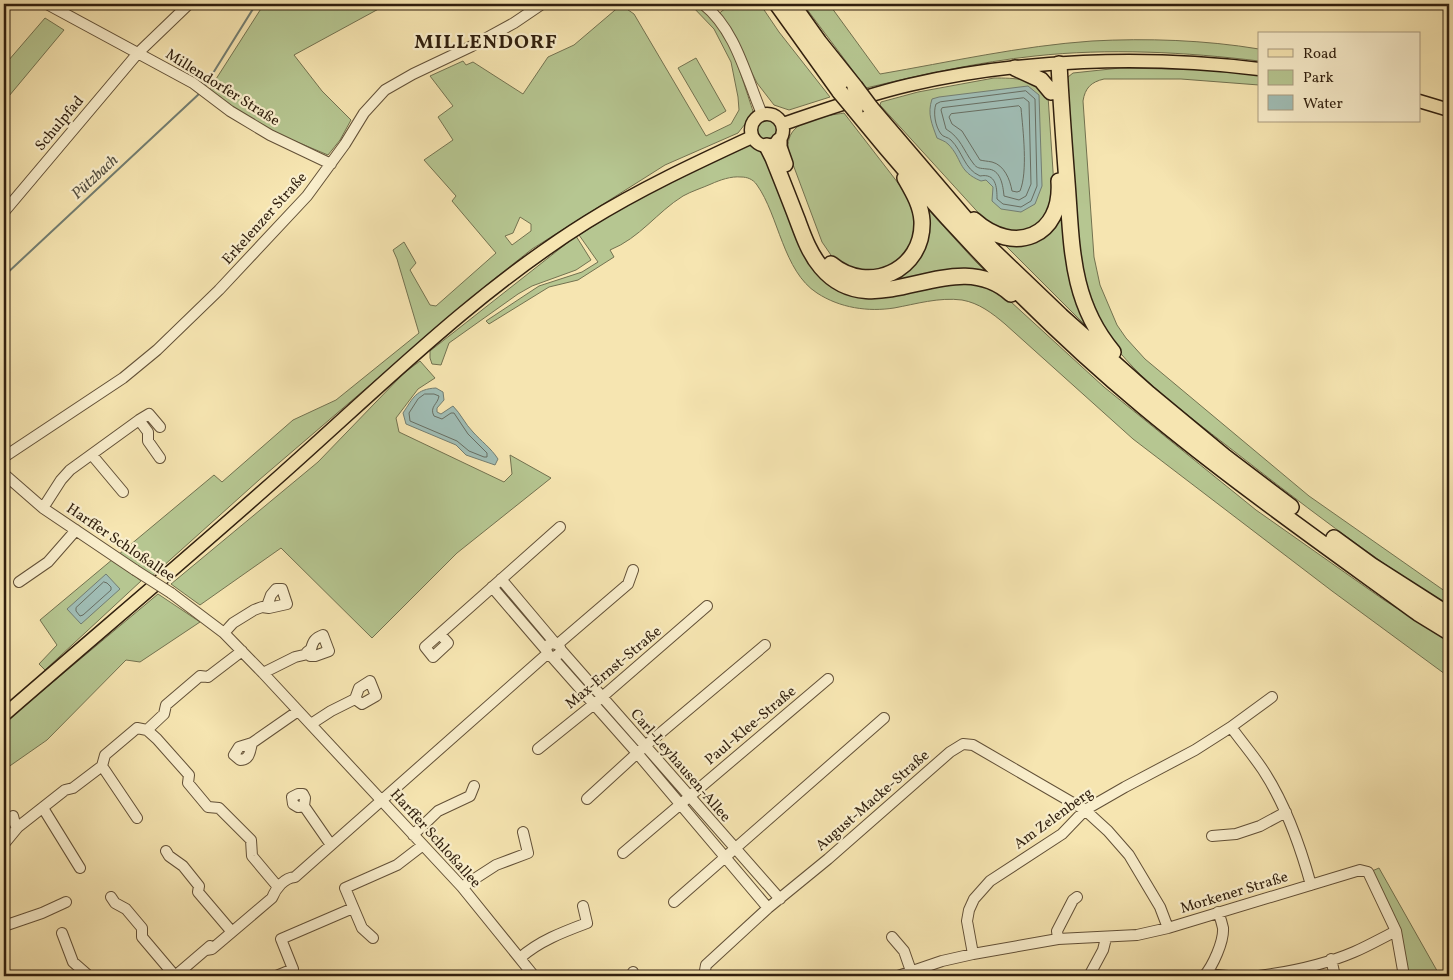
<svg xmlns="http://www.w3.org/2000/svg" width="1453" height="980" font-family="Vollkorn,serif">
  <rect width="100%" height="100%" fill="#f6e5b1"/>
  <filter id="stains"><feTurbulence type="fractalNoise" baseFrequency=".004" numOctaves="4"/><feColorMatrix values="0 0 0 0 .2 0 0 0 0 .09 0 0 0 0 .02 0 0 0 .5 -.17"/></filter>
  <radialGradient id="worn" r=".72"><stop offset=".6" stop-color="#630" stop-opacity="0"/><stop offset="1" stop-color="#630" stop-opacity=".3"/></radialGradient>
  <!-- green -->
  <path fill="#b6c691" stroke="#737250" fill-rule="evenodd" d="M264,4H383L384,6L294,55L322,91L351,120L340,140L328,155L271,131L229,105L209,90Z
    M690,4C723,4 744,86 753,111L752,115L738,133L665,165L532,249L489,283L259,480L151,577L118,555L214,475L222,482L293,420L336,400L419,333L397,259L393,250L404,242L416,263L410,270L430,305L436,306L496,253L452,201L456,196L424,160L453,140L438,117L453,106L430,76L463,61L466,65L473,62L523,94L548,57L574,45L621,5L634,14L706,136L731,124L739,110L738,97L731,62L714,29ZM520,217L531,224V231L512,245L505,236L513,233Z
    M731,4H760L779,32L830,97L789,110L774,105L757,83L733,35L717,15Z
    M803,4H829L880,74C950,62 1020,46 1092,41C1147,38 1205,40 1259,49V61C1185,52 1109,48 1035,56C978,62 921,75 866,88Z
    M45,18L64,30L4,102V58L8,61Z
    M696,58L726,111L709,121L678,68Z
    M1120,68L1220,70L1259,74V85L1181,79H1104C1091,82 1085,88 1083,101L1094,257L1100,285L1117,325L1126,338L1145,359L1309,496L1449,594V607C1372,558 1298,501 1226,445C1189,416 1135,377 1109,338C1096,320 1089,300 1082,280L1066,82L1068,77L1073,73Z
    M994,78C1014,78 1036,78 1048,96L1054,186L1047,217L1030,229L1007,234L985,220L880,105L881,102L918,92Z
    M844,113L905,192L914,215V229L911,246L894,265L865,272L850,269L833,258L822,242L788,151C788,147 788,142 789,139C795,118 827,116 844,113Z
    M753 129a14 14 0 1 1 28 0a14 14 0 1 1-28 0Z
    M747,145L755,146L764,152L836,288L973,282L999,291L1104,387L1256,510L1384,600L1449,641V677L1332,591L1133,439L1005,324C992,313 979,303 962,300C939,297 916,304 894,308C868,312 840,308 817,293C783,271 779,216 757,185C753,179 747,177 741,177C731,176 720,180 711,184C702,188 692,191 683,196C657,212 640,238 610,250L614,257L578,280L549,287L489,324L486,321L539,286L582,272L598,262L579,235L660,184Z
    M1061,202L1089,329L1000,240L1023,241Z
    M923,204L976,262L990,276L880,287L836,276L832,267L842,274L907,268Z
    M576,236L591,260L576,270L532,286L518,294L449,343L441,365L432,364L430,358V351Z
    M420,361L435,378L418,389L396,418L399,432L504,482L512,474L510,455L551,478L457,553L372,638L281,548L200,605L171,584L318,462L404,373Z
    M113,559L141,581L45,670L39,664L57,645L40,620Z
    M158,594L200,622L140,662L126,660L47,740L4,770V723Z
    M1379,868L1440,976H1408L1372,871Z"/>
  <!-- water -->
  <path fill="#a0bdb5" stroke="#737e72" d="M1028,86L1039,95L1042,186L1035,204L1021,212L1001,209L992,201L993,187L986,180L981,181C957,171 963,159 948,144C945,141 941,140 937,138C932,124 927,114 932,99L939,97Z
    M436,388L443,392L444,400L437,408V412L441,414L453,406C461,414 465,424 473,432C481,441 491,448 498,459L495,465L466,455L456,445L406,424L403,413C413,398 416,389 436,388Z
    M106,574L120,589L81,624L67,609Z"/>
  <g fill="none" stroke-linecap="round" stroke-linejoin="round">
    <!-- shore -->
    <path stroke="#686e62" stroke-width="1" d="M1026,91L1035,99L1037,186L1031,201L1021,207L1003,204L997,199C997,187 996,173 980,176C964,169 963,152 951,140C948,137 943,137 941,134C935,126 933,112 936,104L940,102Z
      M1024,98L1029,102L1031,184L1026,196L1019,200L1004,196C1003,186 1001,169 987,169C980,168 977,169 973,163C963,150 961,138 946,129L941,110L942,108Z
      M1019,106L1021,108C1023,130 1028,172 1020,191L1017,192L1012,191C1010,179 1004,165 992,162C987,161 984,161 980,160L962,131L952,124L949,117L951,114Z
      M425,394H434L439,396C438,404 429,407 434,416L442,419L451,413H454L468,434L487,453V457H484L469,451L457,441L410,421L409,413L418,399Z
      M104,582L107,583L111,587V590L83,615L80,616L76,611V608Z"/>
    <!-- stream -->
    <path stroke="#737e72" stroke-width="2" d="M205,86L256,4
      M4,276L200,93"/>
    <!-- minor casing -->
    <g stroke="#625037" stroke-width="12">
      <path id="minor" d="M47,4L193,83L230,111L270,135L331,164
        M703,4C736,30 746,77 762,114
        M4,212L138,53L189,4
        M139,420L148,432V441L160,458
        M92,455L123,492
        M4,457L123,378L157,350L219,290L307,196L345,144L364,113L385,90L413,74L472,46L514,23L542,4
        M4,474L43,508L135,570
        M43,508L61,480L70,470L139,420L149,414L160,427
        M501,579L555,643
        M19,582L48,562L76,530
        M492,587L546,650
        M171,593L224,633L263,673L462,887L534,976
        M224,633L233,623L254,610L262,607L269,608L287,604L282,589H276L271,595L267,606L269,608
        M440,634L448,643L433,657L425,647L560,527
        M558,644L628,584L633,570
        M561,650L559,654L554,657L549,656L546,650L548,645L552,643L559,645L561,650L780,899
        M552,657L637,753L768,908
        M263,673L295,657L308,654L310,656H315L329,651L323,635C315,638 313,641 311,649L307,652L308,654
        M311,724L331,711L355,699L362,704L376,696L370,681L359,688L355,699
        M1231,727L1272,697
        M147,730L157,739L189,775L188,783L208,807L219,808L251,840L252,856L278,887
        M252,743L239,747L234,755L240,760C250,760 250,751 252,743L298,711
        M538,749L594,704L707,606
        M102,766L137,818
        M587,799L645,746L765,645
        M304,806L305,798L303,794H298L292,797L293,804L298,807L304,806L331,845
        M43,808L80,868
        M13,816L15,824L18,827
        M413,835L438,811L470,796L474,786
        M1212,836L1236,834L1260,826L1286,812
        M4,844L18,827L65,790L73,788L102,766L105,755L137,728L147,730L164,714L166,705L200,676L208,677L242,651
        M166,851L169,856L183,866L199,886L198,892L232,932
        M623,853L828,679
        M462,887L496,865L528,853L523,832
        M111,897L115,903L126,909L142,928V937L175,976
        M674,902L884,718
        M4,926L42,913L66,902
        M62,933L73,962L89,976
        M892,937L904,951L911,971
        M373,938L362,928L345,888L397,865L423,845
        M1058,939L1057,931L1073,900L1077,897
        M206,950L212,949L272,898C276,888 284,878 295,877L547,654
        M973,954L967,921L969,910L974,899L990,881L1062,834L1085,810L1125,787L1195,750L1231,727C1241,741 1253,755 1263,770C1286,805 1300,845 1311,885
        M520,958C539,941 563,932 587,923L583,906
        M1331,959L1335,976
        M633,972L634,976
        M1207,974L1228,976
        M175,976L210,946
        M276,976L293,969L281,939L353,908
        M704,976L706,965L768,908L828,859L950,752L963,744L973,745L1085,810L1108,831L1129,855L1160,907L1168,928
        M898,976L942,961L973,954L1058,939L1137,935L1168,928L1360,870L1368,872L1396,931L1404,976
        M1089,976L1103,950L1106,938
        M1204,976C1213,966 1224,941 1223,928C1222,923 1220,917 1218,912
        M1259,976C1289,972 1326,964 1354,952C1368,946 1382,938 1396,931"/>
    </g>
    <!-- major casing -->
    <g stroke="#301f0e" stroke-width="15">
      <path id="major" d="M1419,101L1449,110
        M751 130a16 16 0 1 1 32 0a16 16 0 1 1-32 0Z
        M783,124C824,110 866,95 909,85C1020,59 1146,55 1259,69
        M4,715C96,635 190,556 282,474C380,387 475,292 587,222C640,189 696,163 752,137"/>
    </g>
    <!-- highway casing -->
    <g stroke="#301f0e" stroke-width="18">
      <path id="highway" d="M777,4L840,92
        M792,4L819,42L855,87
        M1059,64C1061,103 1064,143 1067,182C1072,245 1070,301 1113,352
        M1015,68L1041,80L1051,92
        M870,107L992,250L1061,316L1149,394L1225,457L1291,507
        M855,110C942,217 1038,319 1144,407C1232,480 1326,546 1418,613L1449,632
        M779,141V147L785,164
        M767,146L773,158C781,178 789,198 797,219C803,235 809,253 821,267C874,330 952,241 1011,294
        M974,220C1014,256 1063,237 1059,181
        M831,264C868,295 924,271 922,221C921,205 913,192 905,178
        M1334,538L1371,565L1449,615"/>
    </g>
    <!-- minor -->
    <use href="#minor" stroke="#f9eecc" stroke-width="10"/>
    <!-- major -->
    <use href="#major" stroke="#f6e5b1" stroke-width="12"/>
    <!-- highway -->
    <use href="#highway" stroke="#f6e5b1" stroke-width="15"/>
    <!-- minor-bridge casing -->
    <g stroke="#625037" stroke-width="12" stroke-linecap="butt">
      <path id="minor-bridge" d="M135,570L171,593"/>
    </g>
    <!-- highway-bridge casing -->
    <g stroke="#301f0e" stroke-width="18" stroke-linecap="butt">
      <path id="highway-bridge" d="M855,87L870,107
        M840,92L855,110"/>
    </g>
    <!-- minor-bridge -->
    <use href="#minor-bridge" stroke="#f9eecc" stroke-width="10"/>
    <!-- highway-bridge -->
    <use href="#highway-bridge" stroke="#f6e5b1" stroke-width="15"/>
  </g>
  <g text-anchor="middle" stroke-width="4.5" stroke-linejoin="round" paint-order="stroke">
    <!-- street labels -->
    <g font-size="15" fill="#301f0e" stroke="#f9eecc">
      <text transform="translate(223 87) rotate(32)" y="5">Millendorfer Straße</text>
      <text transform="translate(59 123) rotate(-50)" y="5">Schulpfad</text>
      <text transform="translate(264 218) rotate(-48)" y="5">Erkelenzer Straße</text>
      <text transform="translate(121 542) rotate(34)" y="5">Harffer Schloßallee</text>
      <text transform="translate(613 667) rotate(-40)" y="5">Max-Ernst-Straße</text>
      <text transform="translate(750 725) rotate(-40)" y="5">Paul-Klee-Straße</text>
      <text transform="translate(681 765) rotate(49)" y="5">Carl-Leyhausen-Allee</text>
      <text transform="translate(872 800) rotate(-41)" y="5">August-Macke-Straße</text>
      <text transform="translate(1053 818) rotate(-36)" y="5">Am Zelenberg</text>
      <text transform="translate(436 838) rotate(48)" y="5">Harffer Schloßallee</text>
      <text transform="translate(1234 892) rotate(-17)" y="5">Morkener Straße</text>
    </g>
    <!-- water labels -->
    <g font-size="16" font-style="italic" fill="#524e40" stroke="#f9eecc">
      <text transform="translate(94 176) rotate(-43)" y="6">Pützbach</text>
    </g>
    <!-- district labels -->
    <g font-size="20" font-weight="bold" letter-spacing="1" fill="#301f0e" stroke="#f9eecc">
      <text x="486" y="48">MILLENDORF</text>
    </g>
  </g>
  <!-- margin -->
  <rect width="1453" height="980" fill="none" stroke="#f6e5b1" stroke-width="20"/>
  <rect x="5" y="5" width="1443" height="970" fill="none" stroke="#301f0e" stroke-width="2.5"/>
  <rect x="10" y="10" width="1433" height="960" fill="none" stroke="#301f0e"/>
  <!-- legend -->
  <rect x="1258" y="32" width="162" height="90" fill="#f9eecc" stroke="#a99b80"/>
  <rect x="1268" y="49" width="25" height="8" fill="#f6e5b1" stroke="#a99b80"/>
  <text x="1303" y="58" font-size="15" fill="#301f0e">Road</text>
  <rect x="1268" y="70" width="25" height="15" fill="#b6c691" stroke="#a99b80"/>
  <text x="1303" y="82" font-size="15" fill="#301f0e">Park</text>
  <rect x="1268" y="95" width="25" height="15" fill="#a0bdb5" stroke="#a99b80"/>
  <text x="1303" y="108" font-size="15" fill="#301f0e">Water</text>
  <rect width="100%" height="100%" filter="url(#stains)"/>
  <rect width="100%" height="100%" fill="url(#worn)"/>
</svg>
